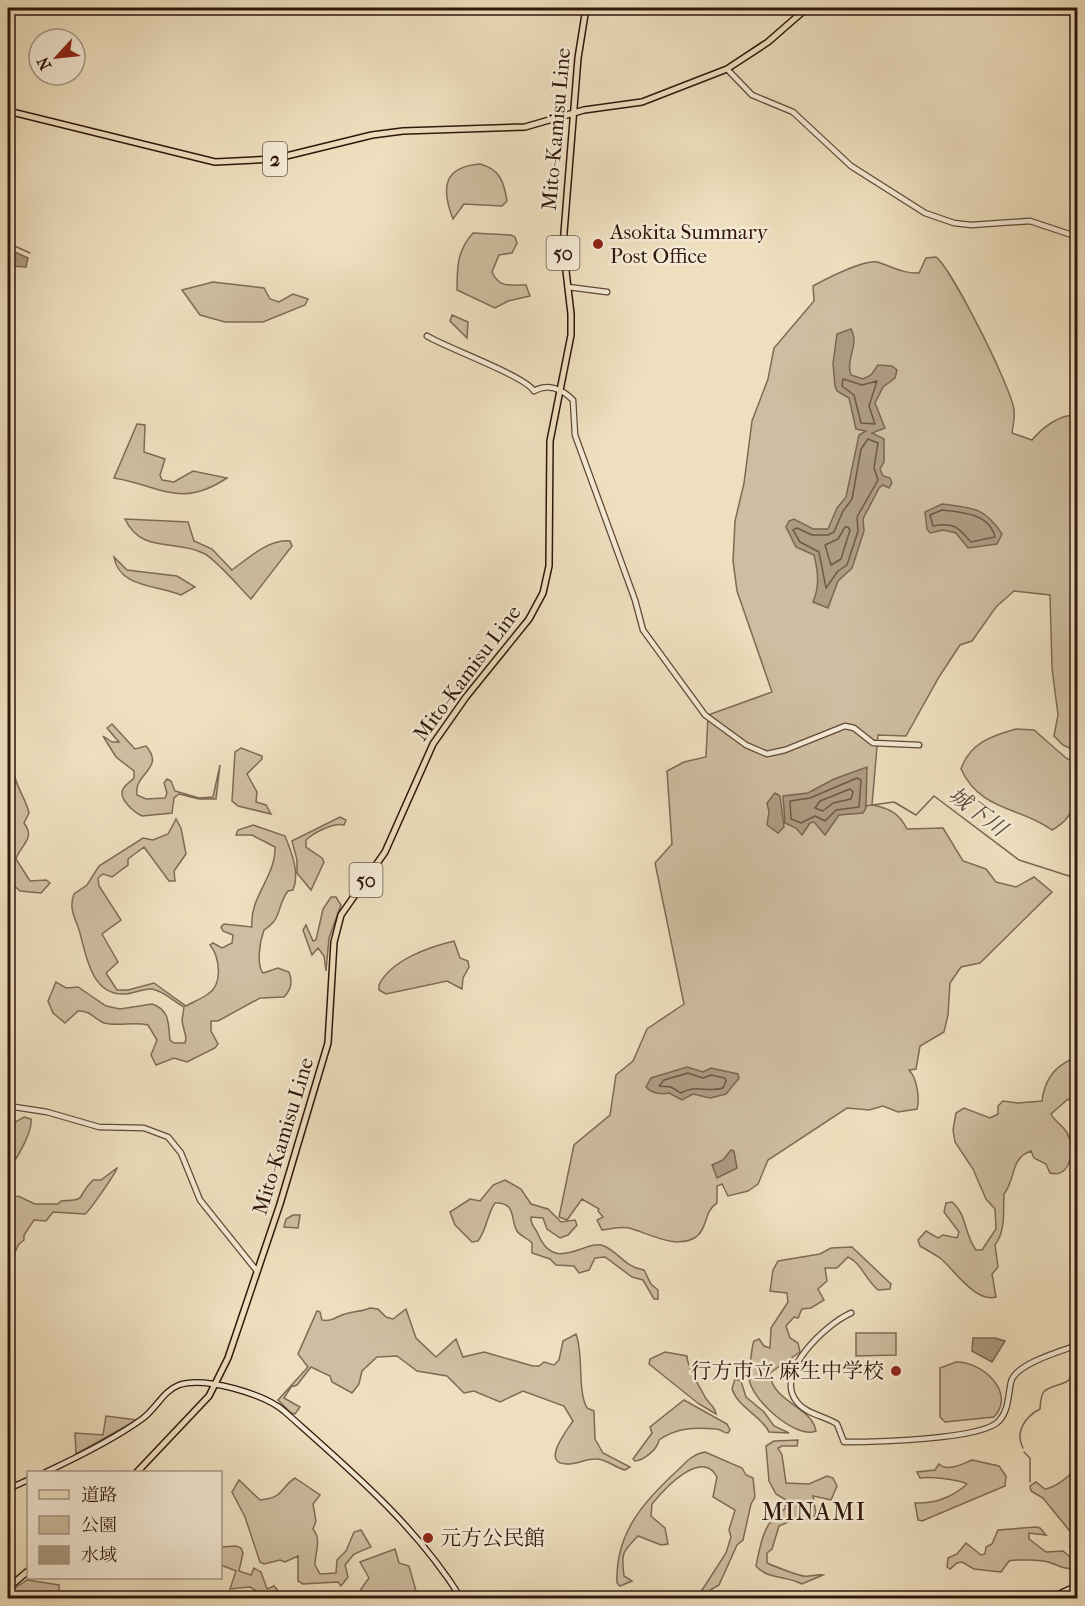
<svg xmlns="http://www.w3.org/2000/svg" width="1085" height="1606" font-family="'IM FELL French Canon','Noto Serif JP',serif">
  <rect width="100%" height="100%" fill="#eedfbe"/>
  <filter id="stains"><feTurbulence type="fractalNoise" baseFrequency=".00333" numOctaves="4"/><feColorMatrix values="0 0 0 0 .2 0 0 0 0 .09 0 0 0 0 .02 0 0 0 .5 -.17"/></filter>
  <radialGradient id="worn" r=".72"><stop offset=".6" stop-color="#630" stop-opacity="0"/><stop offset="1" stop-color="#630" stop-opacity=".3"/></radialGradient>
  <!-- green -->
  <path fill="#cebda0" stroke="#7f6a56" stroke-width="1.5" d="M480,164C500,169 504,182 507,201L502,206L464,204L453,219C441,188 443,167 480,164Z
    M473,233L511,235L515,237L517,243L512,253L499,255L492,272C499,288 510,285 526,285L530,296L508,301L495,308L457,290C457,267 457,251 473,233Z
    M936,257C952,269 1012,389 1014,410C1015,417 1013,426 1012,433L1032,440C1043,427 1060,414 1077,415V751L1063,745L1054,736L1058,715L1052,668L1050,595L1014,591L996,607L972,641L960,645L939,677L906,736L878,735L872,805C889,808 899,813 907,829L943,828L963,861L986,869L996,882L1016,887L1034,877L1052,892L980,963L961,967L950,983L948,1015L944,1032L920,1046L916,1069L909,1070C917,1078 920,1099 917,1109L898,1112L883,1106L869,1110L847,1108L768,1160L758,1184L748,1191L728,1196L722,1184L717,1186V1203C704,1211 708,1228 696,1237C676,1250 648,1233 629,1228C619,1226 612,1229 602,1230L597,1220L603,1217L598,1211L599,1209L582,1199L567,1220L559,1217L574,1145L610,1115L616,1075L633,1061L647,1029L684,1004L655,863L672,844L667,771L684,762L706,757L708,715L772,692L737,591L733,561L735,521L744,483L752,421L768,379L774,348L814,301L813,286C826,279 863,260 877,262C891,266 903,274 919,273L926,258Z
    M213,282L264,288L270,299L279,302L293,294L308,299L305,305L263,322H225L200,315L182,290Z
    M452,315L468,322L467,338L450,321Z
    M137,424L145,425L144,452L165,459L160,475L162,480L174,482L193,471L227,478C180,509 162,486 114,478Z
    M125,519L188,522L194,541L212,549L232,570C247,559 270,538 290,541L292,546L251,599C240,588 215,558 203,553C176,539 141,554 125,519Z
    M114,557L127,570L177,576L195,587L181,595C158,585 119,588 114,557Z
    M112,724L135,749L146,746C166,769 133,773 137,795L146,799L165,798L167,793L164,783L167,779L171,781L175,791L199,798L213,797L220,765L216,799H199L179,794L174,798L172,813L142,816C134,812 118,799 123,789C125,784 131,782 134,778V771L116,757L103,736L112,742H119L107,728Z
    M1016,729L1034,730L1066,758L1077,764C1078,790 1080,815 1052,830C1021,807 980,811 961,769C970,743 991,736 1016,729Z
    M241,748L262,756V759L247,774L257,792L256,802L266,805L271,814L238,806L232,801L235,752Z
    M8,773L15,777C18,790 26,799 29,813L24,823C36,839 21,844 16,859L30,881L46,880L50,883L41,893L20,891L8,880Z
    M340,817L346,820L344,825C334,822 313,833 306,840V847L322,858L324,862L311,890L297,873V860L292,841Z
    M176,819L181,828L186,854L174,871L175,881H169L144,847L128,859V865L112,877L103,874L98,878L99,886L121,920L102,934L118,962L106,973L117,990H128L154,983L186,1006C193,1002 201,999 208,994C224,984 219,956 210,945L213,943L222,948L232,943L233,935L223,931L221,927L224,924L252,927C249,897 276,877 275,847L252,835H236L238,830L253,825L285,836C292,853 300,874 293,890L288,891C276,907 283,918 264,930C260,941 256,964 263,973L278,968L289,972C293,982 291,990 284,997L260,998L218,1021H211V1031L218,1044L215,1048L187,1062L174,1058L156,1065L151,1055L157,1040L148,1025C133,1021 119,1027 104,1023C94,1019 90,1010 78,1011L65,1023L53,1013L48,1001L56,982L66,988L78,987L106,1006L120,1009L152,1004C171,1010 168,1026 170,1040L174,1043H185L186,1038L182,1021L184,1007C173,1001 164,991 152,989C142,988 134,994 125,994C92,996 86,956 80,933C76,919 68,909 74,894L87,885L99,866L143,838L153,840L168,834Z
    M331,897H336L341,905L329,938L326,971L324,956L318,948L312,955L303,930L306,925L313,941L316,940L323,909Z
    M454,941L460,958L468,961L469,967L463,978L462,989L447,981L386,994L379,990V985C391,960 429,947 454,941Z
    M1070,1060H1077V1096L1067,1100L1051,1114C1055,1122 1063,1125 1067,1133C1075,1146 1072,1179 1050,1173L1046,1164L1034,1158L1031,1151C1010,1158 1016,1179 1004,1194C1003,1212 1006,1230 995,1245L998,1267L992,1274L996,1297C975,1303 954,1269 940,1258C934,1254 927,1250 920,1246L918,1240L926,1231L938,1238L943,1235L957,1238L959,1232L944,1212L946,1203L952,1202C967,1214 964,1234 976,1250H982L996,1229L995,1209L986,1199L973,1169L955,1142L953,1130L956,1113L964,1108L990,1118L998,1114V1106L1003,1101L1018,1103L1042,1101C1044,1083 1053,1068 1070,1060Z
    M24,1117L31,1119C33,1132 16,1160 8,1170V1121L14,1123Z
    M117,1168C117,1171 89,1212 85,1214L53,1212L46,1221L34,1220L24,1235V1240L19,1244L11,1260L8,1261V1199L18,1196L35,1204H58L61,1201C90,1200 75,1197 93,1180H101Z
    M505,1180L521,1189L531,1204L548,1209L561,1222L575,1220L577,1225L568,1235L560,1238L547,1229L543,1218L531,1217C530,1225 535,1227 538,1234C555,1275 586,1238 604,1246C620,1253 623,1266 644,1270L651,1284L658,1290V1299H654L643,1280L632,1277L605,1257L595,1258L589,1270L579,1273L574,1266L556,1265L550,1259L532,1253V1243C528,1238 520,1236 517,1231C510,1220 517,1202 495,1203C487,1214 487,1229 478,1241L472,1242L455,1225L450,1212L470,1199L480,1201L493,1185Z
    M293,1215H300L298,1228L284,1227L286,1219Z
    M852,1247L891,1284L890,1289L878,1290C866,1280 861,1263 848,1257L837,1268H825L827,1281L818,1289L824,1300L811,1308L802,1309L798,1318L794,1317L786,1326L790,1338L798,1343L800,1352L770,1373C772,1403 812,1406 816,1431C796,1440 749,1398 749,1377C749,1373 752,1344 754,1341L759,1339L764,1346L770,1348L771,1328L788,1302L787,1293L770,1291L773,1270L778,1261L820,1254L831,1248Z
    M370,1308L378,1309L386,1317L393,1319L406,1309L416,1338L436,1357L456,1339L463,1357L484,1352L533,1366H539L544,1362L554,1365L559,1360L563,1341L576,1334C584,1355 577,1390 587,1408L594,1411L595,1439L603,1453L630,1467L625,1470C615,1468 606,1458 595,1459C586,1459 577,1464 567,1464C540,1464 567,1430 573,1421L564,1406L523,1391L500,1402L474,1391L464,1393L447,1376L417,1371L397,1356L377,1357L362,1371L359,1384L352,1393L332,1382L330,1376L311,1367L297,1385L291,1387L284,1398L300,1407L295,1414L291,1413L278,1400L308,1367L298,1354L317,1311L320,1312L322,1320C333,1322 336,1316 345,1314C354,1311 361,1312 370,1308Z
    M856,1333H896V1355L856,1356Z
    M665,1352L687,1356C687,1367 698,1384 704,1395C707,1403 715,1405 716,1414L699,1404L649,1364L650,1359Z
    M956,1362C981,1361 1017,1392 994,1417L945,1422L940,1417V1368Z
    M735,1379L741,1381L746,1397L764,1412L774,1426L789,1433L769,1432C761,1415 739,1409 732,1389Z
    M684,1400L727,1424L730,1430L728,1433C722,1433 722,1429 716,1429C694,1427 676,1428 659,1440C657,1450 644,1460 635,1461L633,1459L652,1433L650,1427Z
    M106,1416L137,1420L76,1454L75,1433L103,1435Z
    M798,1440L797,1446H782L778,1448L782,1455L786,1483L809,1484L827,1476L833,1478L837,1486L831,1500L813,1496L816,1513L813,1519H795L779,1526L772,1549L767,1553V1563C771,1565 799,1576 804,1576C810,1577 817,1574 823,1575L802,1584C786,1575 768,1580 756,1566C760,1546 764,1519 785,1509L786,1500L776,1494L769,1481L766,1446L774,1441Z
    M705,1452L742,1468L746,1475L753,1478L755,1497L751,1504L743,1540L737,1545L719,1585L697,1598L726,1553L731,1537L729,1530L735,1510L713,1497L717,1477C702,1448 665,1488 652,1504L651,1516L665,1528L668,1544L661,1545L638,1536C622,1552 621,1554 624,1576L632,1581L620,1586L617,1583C615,1533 644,1501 679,1469C687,1461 693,1454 705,1452Z
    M972,1460L999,1466L1006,1476L1005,1486L922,1521L918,1520L915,1503C934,1504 953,1497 967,1484C961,1480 930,1476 920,1478L917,1472L935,1470L939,1464C948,1472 962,1464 972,1460Z
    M1077,1469V1483L1073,1486V1490L1077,1497V1557L1073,1555L1070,1546L1074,1539L1073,1535L1043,1498L1031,1491L1030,1486L1036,1482L1045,1489C1057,1487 1067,1477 1077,1469Z
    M295,1478L320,1495L313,1504L316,1521L313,1529C322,1540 315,1552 315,1565L320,1574L336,1573L337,1560L346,1551L354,1532L361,1530L371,1547L354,1554L345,1565L348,1577L341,1586L338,1582L303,1584L298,1581V1556L285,1562L280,1560L264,1564L260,1562L245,1517L232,1492L239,1480L260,1500C286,1497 279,1488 295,1478Z
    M1036,1527L1040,1528L1046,1535L1029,1533V1539L1046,1552L1063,1551L1076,1562L1075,1568C1063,1570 1059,1565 1048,1562C1041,1560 1017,1559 1009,1561L1001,1572L974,1569L962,1562L957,1563L950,1569L947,1567L948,1558L957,1554L966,1543L981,1555L985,1554L986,1547L992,1544L998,1530Z
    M236,1546L241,1548L243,1553L239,1571L251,1575L254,1568L261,1572L267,1589L274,1586L284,1598H261L260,1593L250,1587L230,1589L236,1571L221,1565V1547Z
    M395,1549L399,1563L409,1566L418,1598H360L361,1589L369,1578L360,1562Z
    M27,1580L59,1585V1598H8V1593Z"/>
  <!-- water -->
  <path fill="#ad9b81" stroke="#7b6652" stroke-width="1.5" d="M8,249L28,258L26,267L8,266Z
    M851,329C860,344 845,360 851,375L863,379L871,375L878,365L892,366L897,370L895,378L883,387L875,403L885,428L872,433L884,439V462L880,469L883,476L890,478L892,483L889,488L883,485L879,488L863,519L864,531L852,568L838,581L828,608L813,602C820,586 818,571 814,555L796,547L786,527L789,521L794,519L813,529H828L837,508L846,497L859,435L866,431L856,429L849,398L837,391L835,386L833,364L837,334Z
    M942,504C971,508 984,506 1002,534L997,544L968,548L956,533L943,530L930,533L927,529L925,512Z
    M867,767L866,808L863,813L839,815L825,835L814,822L810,823L802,835L796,828L785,823L783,796L808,793L834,779Z
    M775,793L780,796L784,827L778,833L767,825L769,812L767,803Z
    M687,1067L703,1072L711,1068L738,1074L739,1078L726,1094L710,1098L693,1094L682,1100L669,1093C662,1095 651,1093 646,1087L651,1078Z
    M731,1150L734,1151L737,1168L717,1178L712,1165L723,1160Z
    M973,1338H995L1005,1341L992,1362L972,1351Z"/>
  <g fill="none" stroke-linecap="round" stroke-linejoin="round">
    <!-- shore -->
    <path stroke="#6e5846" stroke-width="1.5" d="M843,379L862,385L877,381L869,406L875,424L861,423L854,395L842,386Z
      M868,439L878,443L874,468L878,480L857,517L858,531L847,565L838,571L826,588L819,552L800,542L793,530L797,528L812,535H828L834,532L843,511L852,499L861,449Z
      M942,510C961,512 989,513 995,537L971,542C958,527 954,522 933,526L930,515Z
      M845,527H848L850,530L841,559L831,565L825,545L838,539Z
      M857,778L861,780L859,807L836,810L825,821L815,816L801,823L791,819L790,801L810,798Z
      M850,789L853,792L851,799L833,803L823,811L815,808L820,801Z
      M688,1073L703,1078L711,1075L725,1078L726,1081L723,1088C708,1093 695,1084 681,1093L671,1087L659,1086L664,1080Z"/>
    <!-- stream -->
    <path stroke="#7b6652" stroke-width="1.5" d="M8,243L30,253
      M865,806L894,802L916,815L934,796L1019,860L1069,876L1078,866
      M1023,1448C1014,1432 1026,1416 1040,1409C1041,1386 1046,1390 1066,1382C1070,1380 1073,1375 1078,1373
      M1024,1452L1030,1458V1482"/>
    <!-- tertiary casing -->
    <g stroke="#604838" stroke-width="7">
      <path id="tertiary" d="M727,69L752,95L793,112L851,166L925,213L954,223L971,225L1030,221L1078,237
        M568,287L607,292
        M427,336C449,349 525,376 534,391C548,383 562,389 573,400L575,435L635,600L643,630L705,715L746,745L767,754L785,750L845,726L854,728L873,743L919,745
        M8,1106L47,1112L99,1127L144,1128L168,1137L181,1153L200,1200L257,1271
        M851,1313C826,1324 773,1373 797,1402C806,1414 825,1416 837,1424L844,1442C871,1442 982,1440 999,1421C1009,1410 1008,1395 1011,1382C1015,1364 1061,1351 1078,1345"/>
    </g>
    <!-- secondary casing -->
    <g stroke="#30160b" stroke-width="7">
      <path id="secondary" d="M46,1472C78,1457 113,1440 142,1419C156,1409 163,1391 179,1385C204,1376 264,1394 284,1411C349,1469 415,1524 461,1598
        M8,1489L28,1480
        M1050,1598L1078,1585"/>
    </g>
    <!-- primary casing -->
    <g stroke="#30160b" stroke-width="8">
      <path id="primary" d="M8,111L215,162L274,159L372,135L403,131L525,127L584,110L642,102L727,69L768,42L807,8
        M137,1472L209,1396L228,1358L280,1204L328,1043L334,942L341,915L385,852L433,744L466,697L529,619L543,593L549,566L550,441L571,335V314L563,245L578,58L586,8
        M8,1588L28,1571"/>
    </g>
    <!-- tertiary -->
    <use href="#tertiary" stroke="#f4ead5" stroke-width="4.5"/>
    <!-- secondary -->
    <use href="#secondary" stroke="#f4ead5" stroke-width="4.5"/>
    <!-- primary -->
    <use href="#primary" stroke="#eedfbe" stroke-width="5"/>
  </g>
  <!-- markers -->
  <g fill="#8f2418" stroke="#f4ead5" stroke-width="2">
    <circle cx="598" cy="244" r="6"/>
    <circle cx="896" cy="1371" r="6"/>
    <circle cx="428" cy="1538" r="6"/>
  </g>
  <g text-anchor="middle" stroke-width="5" stroke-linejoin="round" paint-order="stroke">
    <!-- shield labels -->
    <g fill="#f4ead5" stroke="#6b5648" stroke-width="1.5">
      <rect x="263" y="142" width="24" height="34" rx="4.5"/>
      <rect x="546.5" y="236" width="33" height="34" rx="4.5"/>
      <rect x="349.5" y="863" width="33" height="34" rx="4.5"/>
    </g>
    <g font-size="20" font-weight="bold" fill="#30160b">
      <text x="275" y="166">2</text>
      <text x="563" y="260">50</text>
      <text x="366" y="887">50</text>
    </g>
    <!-- street labels -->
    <g font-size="21" fill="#30160b" stroke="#f4ead5">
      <text transform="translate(556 129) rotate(-85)" y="7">Mito-Kamisu Line</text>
      <text transform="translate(467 673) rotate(-53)" y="7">Mito-Kamisu Line</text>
      <text transform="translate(283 1136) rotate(-73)" y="7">Mito-Kamisu Line</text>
    </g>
    <!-- poi labels -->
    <g font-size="21" fill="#30160b" stroke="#f4ead5" text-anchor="start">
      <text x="610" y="239">Asokita Summary<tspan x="610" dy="24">Post Office</tspan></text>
      <text x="884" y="1378" text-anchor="end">行方市立 麻生中学校</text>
      <text x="440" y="1545">元方公民館</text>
    </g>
    <!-- water labels -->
    <g font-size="22" font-style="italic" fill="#624b3a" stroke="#f4ead5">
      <text transform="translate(978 811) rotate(37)" y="8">城下川</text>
    </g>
    <!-- quarter labels -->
    <g font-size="24" letter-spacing="1.5" fill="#30160b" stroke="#f4ead5">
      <text x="814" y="1520">MINAMI</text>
    </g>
  </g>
  <!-- margin -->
  <rect width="1085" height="1606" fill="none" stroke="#eedfbe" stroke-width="30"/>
  <rect x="9" y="9" width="1067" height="1588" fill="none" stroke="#30160b" stroke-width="3"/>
  <rect x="15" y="15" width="1055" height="1576" fill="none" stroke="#30160b" stroke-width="1.5"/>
  <!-- legend -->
  <rect x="27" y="1471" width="195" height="108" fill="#f4ead5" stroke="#a69584" stroke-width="1.5"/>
  <rect x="39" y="1490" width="30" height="9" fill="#eedfbe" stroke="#a69584" stroke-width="1.5"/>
  <text x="81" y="1501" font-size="18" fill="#30160b">道路</text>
  <rect x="39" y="1516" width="30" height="18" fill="#cebda0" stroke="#a69584" stroke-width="1.5"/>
  <text x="81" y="1531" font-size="18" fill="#30160b">公園</text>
  <rect x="39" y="1546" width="30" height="18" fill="#ad9b81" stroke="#a69584" stroke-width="1.5"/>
  <text x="81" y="1561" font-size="18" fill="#30160b">水域</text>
  <!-- north arrow -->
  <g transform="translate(57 57) rotate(243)"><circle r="28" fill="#f4ead5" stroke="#a69584" stroke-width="1.5"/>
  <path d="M0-4.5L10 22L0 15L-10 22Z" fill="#8f2418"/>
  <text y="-9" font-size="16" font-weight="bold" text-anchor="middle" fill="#30160b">N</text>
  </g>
  <rect width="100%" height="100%" filter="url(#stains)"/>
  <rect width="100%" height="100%" fill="url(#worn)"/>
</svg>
